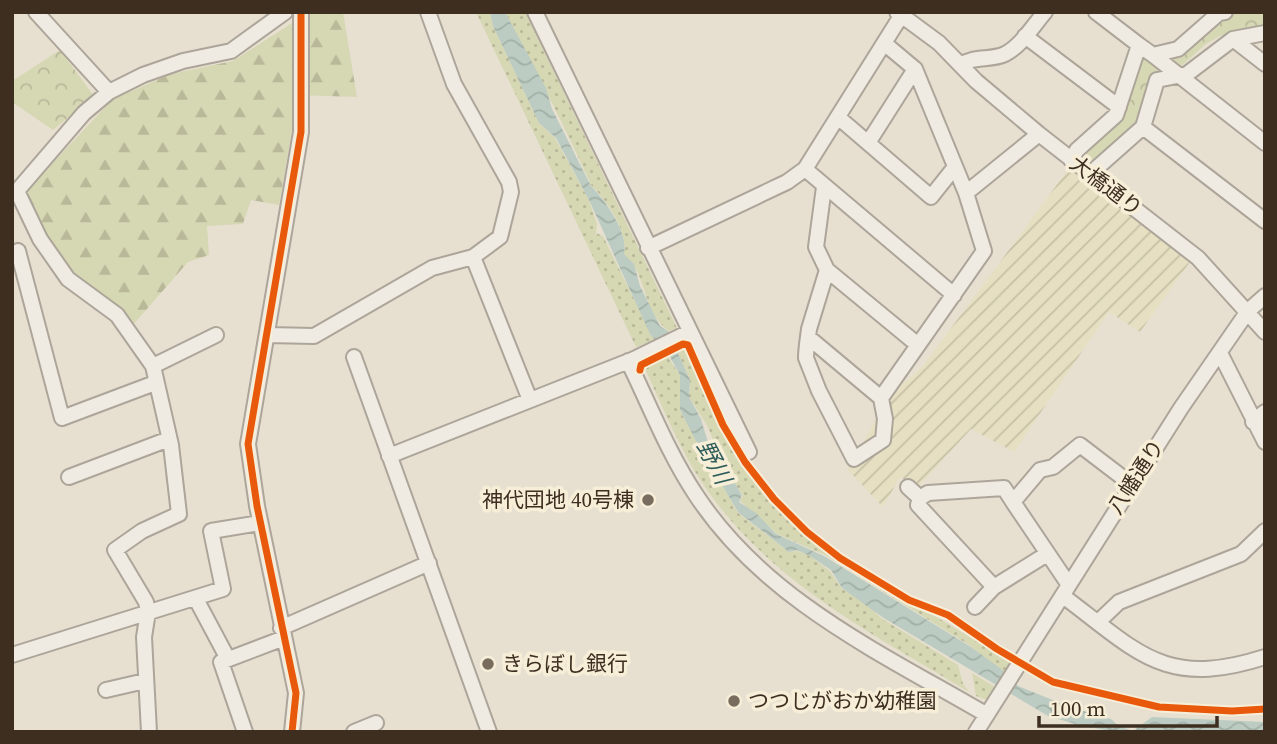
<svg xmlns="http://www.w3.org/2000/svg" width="1277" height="744" font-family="'Source Serif 4','Noto Sans JP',serif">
  <defs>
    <pattern id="farmland-furrows" width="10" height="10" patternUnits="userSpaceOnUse" patternTransform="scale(1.75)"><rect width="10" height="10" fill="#e6dfc2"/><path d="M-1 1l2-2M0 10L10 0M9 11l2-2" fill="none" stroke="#c6c0a6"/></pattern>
    <pattern id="grass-dots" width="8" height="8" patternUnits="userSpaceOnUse" patternTransform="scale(1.75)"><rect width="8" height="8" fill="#d6d7b3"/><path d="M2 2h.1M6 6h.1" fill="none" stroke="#b9b99a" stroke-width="1.8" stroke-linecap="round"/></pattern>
    <pattern id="forest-firs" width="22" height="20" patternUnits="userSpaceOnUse" patternTransform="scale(1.75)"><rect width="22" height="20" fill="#d6d7b3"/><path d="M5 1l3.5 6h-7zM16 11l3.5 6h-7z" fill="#b9b99a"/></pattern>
    <pattern id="park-crowns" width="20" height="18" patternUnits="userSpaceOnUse" patternTransform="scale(1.75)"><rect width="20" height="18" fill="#d6d7b3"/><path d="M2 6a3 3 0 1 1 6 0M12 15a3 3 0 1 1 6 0" fill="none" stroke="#b9b99a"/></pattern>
    <pattern id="water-waves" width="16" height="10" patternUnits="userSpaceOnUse" patternTransform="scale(1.75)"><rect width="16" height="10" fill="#bcccc2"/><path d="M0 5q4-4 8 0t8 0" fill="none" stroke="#a2b0a6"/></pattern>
  </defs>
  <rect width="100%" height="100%" fill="#e7e0d1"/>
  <!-- farmland -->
  <path fill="url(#farmland-furrows)" d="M1070,167L1192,259L1140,332L1109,312L1014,452L971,429L918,487L900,477L883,507L848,470L889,396L923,366Z"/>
  <!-- grass -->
  <path fill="url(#grass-dots)" d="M476,12H490L493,26L539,123L555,138L589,200L597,224L596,233L603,236L654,340L636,347Z
    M505,12H525L677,328L669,331C648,317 646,288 635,267C633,262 627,259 624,254C629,232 606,200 591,185C565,126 535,70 505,12Z
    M685,347C706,390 723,438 752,477C775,509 808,535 839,558L1011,662L1004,673L969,645L825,555L777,534L740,501L743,495L725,471L708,427L689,397L690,380L677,351Z
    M667,356L680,375V411L738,513L789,552L797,551L810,556L830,571L842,589L862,600L881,618L958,665L963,684L969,692C873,634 770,582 705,487C680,451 663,407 644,367Z
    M972,673L995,687L987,700L976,696Z"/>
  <!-- forest -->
  <path fill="url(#forest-firs)" d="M299,12H343L357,97L298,95L279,205L251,200L243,224L207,226L209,255L188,262L133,325C119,301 96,294 75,276C54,258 37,217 25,192L113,99L171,74L233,61L295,21Z"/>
  <!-- park -->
  <path fill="url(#park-crowns)" d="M1265,13V26L1220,36L1206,44L1178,69L1148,81L1144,118L1095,174L1077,159L1127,109L1134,73L1142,54L1171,53L1228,14Z
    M60,50L94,96L53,130L12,102V81Z"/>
  <!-- water -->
  <path fill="url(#water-waves)" d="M490,12H505L546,88L552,109L591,186C605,200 629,233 624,254L634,264L640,286L660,326L668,331L690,380L689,397L701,419L707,439L742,495L739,502L756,513L776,534L824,556L971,647L1000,668L1018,686L1070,707L1111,719L1119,726L1133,731L1152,717L1265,722V732H1117L1082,726L1048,716L882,617L842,588L831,570L810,556L797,550L789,552L738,512L695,439L680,410V375L670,357L650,334L589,200L556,138L539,123L493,26Z"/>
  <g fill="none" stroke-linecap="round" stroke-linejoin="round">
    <!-- minor casing -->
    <g stroke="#ada599" stroke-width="18">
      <path id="minor" d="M36,12L109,92
        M428,12L454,84L509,182L511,192L500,237L473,257
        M535,12L749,452
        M897,12L939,43L976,81L1039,134L1198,258L1265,332
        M1096,12L1139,45
        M1025,36L1119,107
        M1233,39L1265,64
        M1153,55L1265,143
        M961,65C975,55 990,61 1005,54C1021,46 1033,26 1045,12
        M839,118L931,197L954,168
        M1143,127L1265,221
        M868,143L915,69
        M1071,160L1077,150L1116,115L1139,45L1153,55L1178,49L1219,13L1225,12
        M805,169L954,295
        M1090,174L1143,127L1157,80L1187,74L1233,39L1265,33
        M824,187L816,247L827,270L918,345
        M17,191L84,113L109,92L143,75L183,61L231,51L285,12
        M17,191L40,239L68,279L117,315L153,366L216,335
        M966,193L1039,134
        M648,248L787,182L805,169L901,16
        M18,251L62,418L155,383
        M267,335L314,336L432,268L473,257L530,400
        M808,337L881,398L885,419L883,440L854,459L819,391L806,358C806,348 808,338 809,329L827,270
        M1220,353L1265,442
        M354,357L489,732
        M628,361C650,406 668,453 696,495C765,600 881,653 987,715
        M881,398L984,251L966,193L915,69L884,43
        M1253,422L1265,412
        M389,456L634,359L689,332
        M69,477L169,439
        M908,487L920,498
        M1013,502L1069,585
        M994,587L918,505L920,498L928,493L1004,488L1013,502L1040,470L1053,467L1080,445L1131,484
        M1063,596C1139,653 1165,689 1265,657
        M196,599L228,659
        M975,607L994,587L1047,554
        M1098,622L1119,602L1241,554L1265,531
        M281,628L429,563
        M12,655L223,589L211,531L260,523
        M106,690L145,681
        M149,732L144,637L148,612L146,602L115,550L142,531L179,514L171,445L153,366
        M245,732L221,662L284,638
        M292,732L296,693L257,506L248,444L301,132V12
        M354,732L376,723
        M976,732L1181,408L1248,311L1265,296"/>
    </g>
    <!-- minor -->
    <use href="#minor" stroke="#efebe3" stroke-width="14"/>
    <!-- cycleway casing -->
    <g stroke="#f7eed8" stroke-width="11">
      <path id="cycleway" d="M640,370L641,365L683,344L688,345L723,425L745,462L774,499L807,532L840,558L909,600L948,615L997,649L1053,682L1159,707L1232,711L1265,709
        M292,732L296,693L257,506L248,444L301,132V12"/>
    </g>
    <!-- cycleway -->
    <use href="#cycleway" stroke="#e8590c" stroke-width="7"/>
  </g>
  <!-- markers -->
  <g fill="#786c5e" stroke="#f7eed8" stroke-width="2.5">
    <circle cx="648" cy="500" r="7"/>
    <circle cx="488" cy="664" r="7"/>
    <circle cx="734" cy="701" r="7"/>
  </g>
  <g text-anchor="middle" stroke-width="7" stroke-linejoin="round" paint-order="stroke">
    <!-- street labels -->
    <g font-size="21" fill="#3d2e20" stroke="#f7eed8">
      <text transform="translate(1106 186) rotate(37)" y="7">大橋通り</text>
      <text transform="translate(1136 477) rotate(-57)" y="7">八幡通り</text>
    </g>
    <!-- poi labels -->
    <g font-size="21" fill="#3d2e20" stroke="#f7eed8" text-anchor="start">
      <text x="634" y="507" text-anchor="end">神代団地 40号棟</text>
      <text x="502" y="671">きらぼし銀行</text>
      <text x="748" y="708">つつじがおか幼稚園</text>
    </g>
    <!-- water labels -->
    <g font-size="23" font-style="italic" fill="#2f5d5a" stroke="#f7eed8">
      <text transform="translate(714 462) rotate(62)" y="8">野川</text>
    </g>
  </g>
  <!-- border -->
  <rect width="1277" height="744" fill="none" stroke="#3d2e20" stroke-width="28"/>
  <!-- scale -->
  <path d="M1039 716v10h178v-10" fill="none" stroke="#3d2e20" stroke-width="3.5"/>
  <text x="1050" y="716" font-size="21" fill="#3d2e20" stroke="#f7eed8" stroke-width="5" paint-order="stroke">100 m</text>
</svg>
